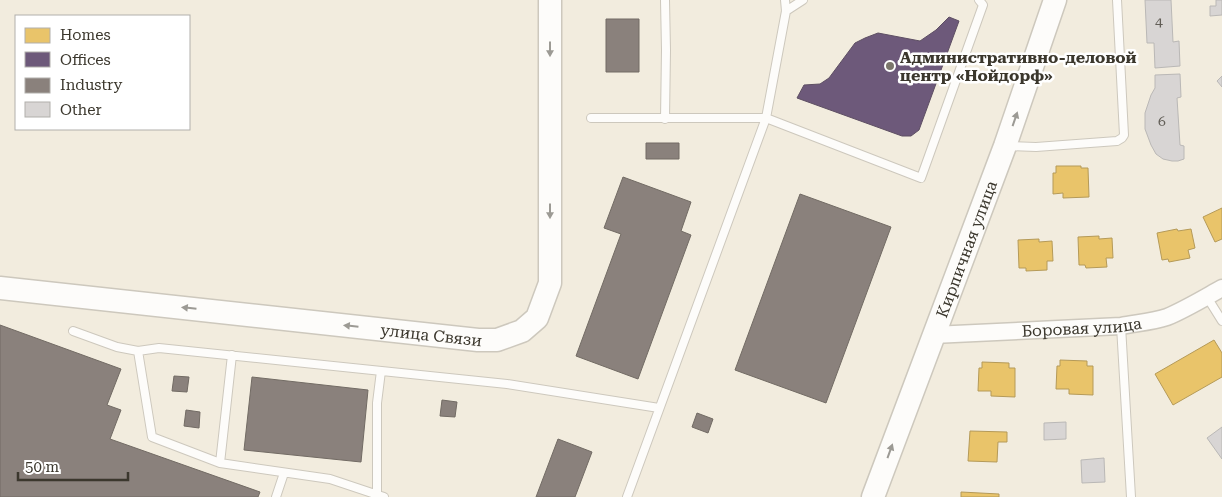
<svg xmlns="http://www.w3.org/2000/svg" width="1222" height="497" font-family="'Roboto Serif',serif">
  <rect width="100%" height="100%" fill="#f2ecde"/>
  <!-- homes -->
  <path fill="#e9c46a" stroke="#b59a58" d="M1056,166H1081V168H1088L1089,197L1063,198V193L1053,194V173H1056Z
    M1222,208V239L1215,242L1203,217Z
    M1177,229L1178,231L1191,229L1195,248L1188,250L1190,258L1169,262L1168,259L1162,260L1157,233Z
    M1099,236V239L1112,238L1113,258H1106L1107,267L1086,268L1085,265H1079L1078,237Z
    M1039,239V242L1052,241L1053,261H1047V270L1026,271V268H1019L1018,240Z
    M1214,340L1222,353V377L1173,405L1155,374Z
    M1060,360L1087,361V366H1093V395L1069,394V389H1056L1057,366H1060Z
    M982,362L1009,363V368H1015V397L991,396V391H978L979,368H982Z
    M970,431L1007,432V442H998L997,462L968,461Z
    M961,492L999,494V497H961Z"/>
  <!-- offices -->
  <path fill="#6d597a" stroke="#5e4f63" d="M949,17L959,21L919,130L911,136H902L797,98L804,85L820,84L829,78L855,43L865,38L878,33L920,41L936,30Z"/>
  <!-- industry -->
  <path fill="#8a817c" stroke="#726b64" d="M606,19H639V72H606Z
    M646,143H679V159H646Z
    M623,177L691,202L681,231L691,235L638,379L576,356L621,234L604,228Z
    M800,194L891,227L826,403L735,370Z
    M0,325L121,369L107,405L121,410L110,439L260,492L258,497H0Z
    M174,376L189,377L187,392L172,391Z
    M252,377L368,390L361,462L244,450Z
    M442,400L457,402L455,417L440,416Z
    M186,410L200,412L199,428L184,426Z
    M697,413L713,419L708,433L692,427Z
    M558,439L592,452L575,497H536Z"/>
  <!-- building -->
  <path fill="#d8d5d4" stroke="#bab8b6" d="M1145,0H1171L1173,42L1179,41L1180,66L1155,68L1154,43H1147Z
    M1216,0H1222V15L1210,16V6H1216Z
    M1180,74L1181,97L1177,98L1180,145L1184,146V159L1178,161H1172L1163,159L1156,154L1151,145L1145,129V113L1151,95L1155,88V75Z
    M1222,76V87L1217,81Z
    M1066,422V439L1044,440V423Z
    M1222,427V459L1207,438Z
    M1104,458L1105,482L1082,483L1081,460Z"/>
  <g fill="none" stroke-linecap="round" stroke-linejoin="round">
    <!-- lane casing -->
    <g stroke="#cdc8bd" stroke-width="10">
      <path id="lane" d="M665,0L666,50L665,119
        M786,11L803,0
        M591,118H766L921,178L983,5L979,0
        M1007,146L1036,147L1117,141L1122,138L1124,135L1117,0
        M1207,297L1222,321
        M1121,326L1131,497
        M73,331L117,347L138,351L159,348L507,384L659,408
        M138,351L152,437L220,463L330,479L384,497
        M220,463L232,355
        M276,497L284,473
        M377,497V403L381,371
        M627,497L766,118L786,11L785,0"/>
    </g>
    <!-- street casing -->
    <g stroke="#cdc8bd" stroke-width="19">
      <g id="street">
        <path id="s1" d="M933,335L1121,326C1136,323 1152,322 1167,317C1186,309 1204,298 1222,288"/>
      </g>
    </g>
    <!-- secondary casing -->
    <g stroke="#cdc8bd" stroke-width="25">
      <g id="secondary">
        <path id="s2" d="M0,288L478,340H497L522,331L537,318L550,283V0"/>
        <path id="s3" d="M873,497L1005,146L1055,0"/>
      </g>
    </g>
    <!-- lane -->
    <use href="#lane" stroke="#fdfcfa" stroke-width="8"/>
    <!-- street -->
    <use href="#street" stroke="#fdfcfa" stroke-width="16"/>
    <!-- secondary -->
    <use href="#secondary" stroke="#fdfcfa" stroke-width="22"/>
  </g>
  <!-- one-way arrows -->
  <defs><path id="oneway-solid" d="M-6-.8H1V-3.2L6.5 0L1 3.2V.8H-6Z" transform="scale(1.25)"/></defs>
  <g fill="#9c9a94">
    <use href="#oneway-solid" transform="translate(550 49) rotate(90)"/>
    <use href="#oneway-solid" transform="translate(1015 119) rotate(-71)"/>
    <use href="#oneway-solid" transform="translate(550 211) rotate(90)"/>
    <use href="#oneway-solid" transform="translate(189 308) rotate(-174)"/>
    <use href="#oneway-solid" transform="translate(351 326) rotate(-174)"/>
    <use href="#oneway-solid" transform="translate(890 451) rotate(-70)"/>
  </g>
  <!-- markers -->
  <circle fill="#7b766b" stroke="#fff" stroke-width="2" cx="890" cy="66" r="5"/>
  <g text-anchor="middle" stroke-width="5" stroke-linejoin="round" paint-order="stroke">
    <!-- number labels -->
    <g font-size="14" fill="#625e57">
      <text x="1159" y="26">4</text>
      <text x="1162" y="126">6</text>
    </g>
    <!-- poi labels -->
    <g font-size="16" font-weight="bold" fill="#3b372d" stroke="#fff" text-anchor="start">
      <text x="900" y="63">Административно-деловой<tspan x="900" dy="18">центр «Нойдорф»</tspan></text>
    </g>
    <!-- street labels -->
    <g font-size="16" fill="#3b372d" stroke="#fff">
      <text dy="6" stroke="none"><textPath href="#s3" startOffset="265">Кирпичная улица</textPath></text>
      <text dy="6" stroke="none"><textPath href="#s1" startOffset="149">Боровая улица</textPath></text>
      <text dy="6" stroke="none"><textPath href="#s2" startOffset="434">улица Связи</textPath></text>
    </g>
  </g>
  <!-- legend -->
  <rect x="15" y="15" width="175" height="115" fill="#ffffff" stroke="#b1afab"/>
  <rect x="25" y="28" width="25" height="15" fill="#e9c46a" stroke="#b1afab"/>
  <text x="60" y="40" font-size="15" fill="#3b372d">Homes</text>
  <rect x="25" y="52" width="25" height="15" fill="#6d597a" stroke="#b1afab"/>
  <text x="60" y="65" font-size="15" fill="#3b372d">Offices</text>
  <rect x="25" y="78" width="25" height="15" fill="#8a817c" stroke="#b1afab"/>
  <text x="60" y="90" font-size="15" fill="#3b372d">Industry</text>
  <rect x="25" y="102" width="25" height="15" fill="#d8d5d4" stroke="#b1afab"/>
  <text x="60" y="115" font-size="15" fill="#3b372d">Other</text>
  <!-- scale -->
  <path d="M18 472v8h110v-8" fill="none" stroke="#3b372d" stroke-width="2.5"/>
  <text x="25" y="472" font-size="15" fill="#3b372d" stroke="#ffffff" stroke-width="4" paint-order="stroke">50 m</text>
</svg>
